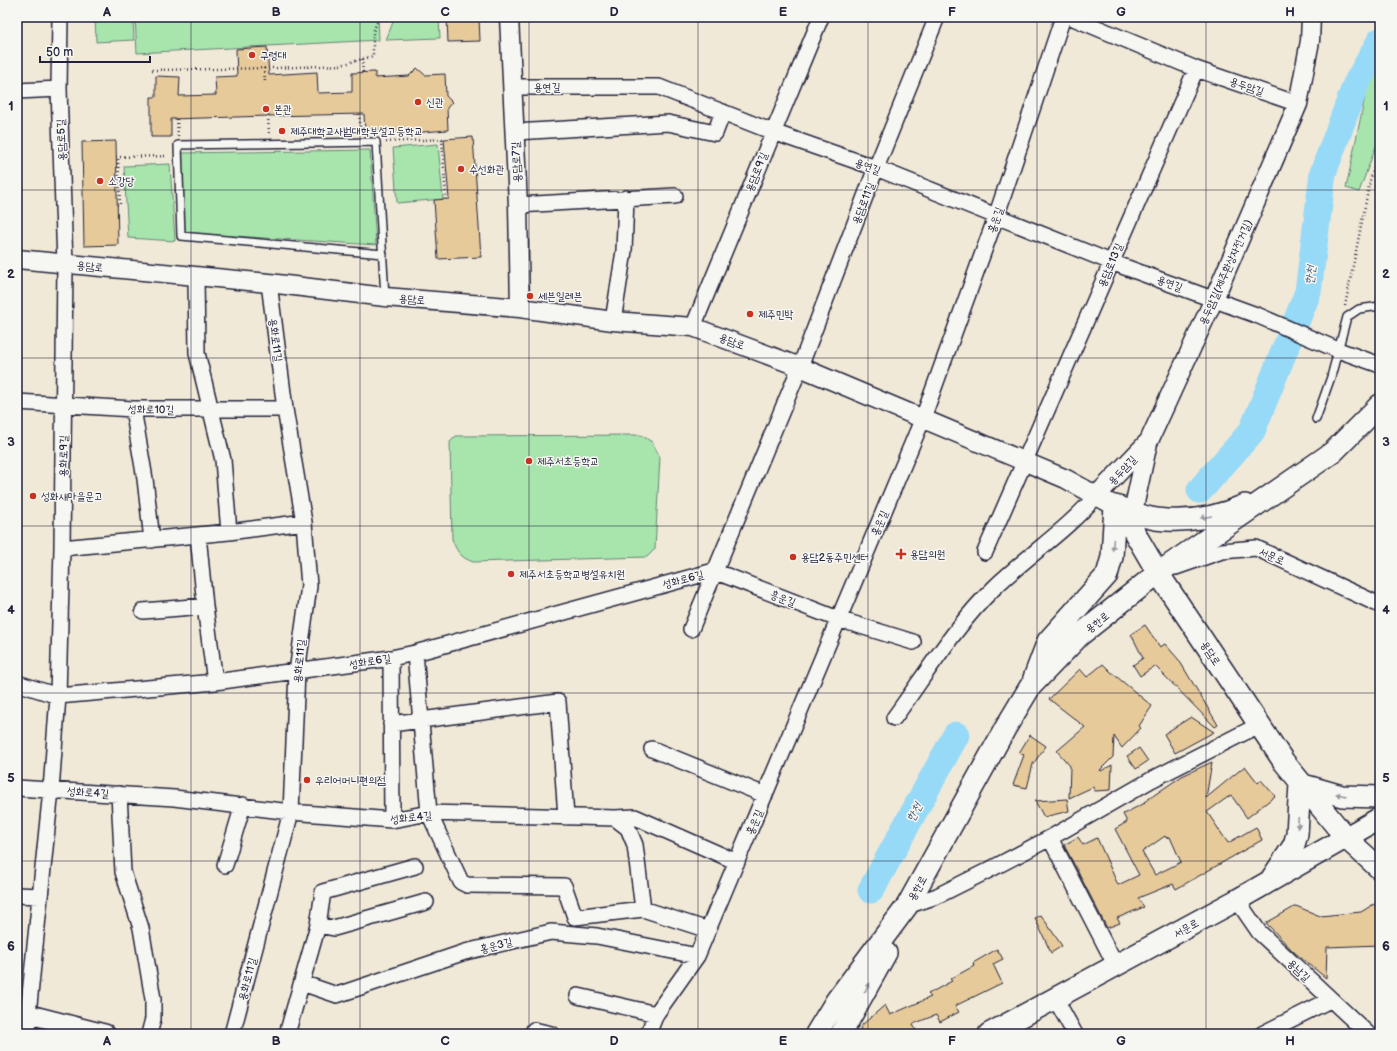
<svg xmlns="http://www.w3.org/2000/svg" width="1397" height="1051" font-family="'Balsamiq Sans','Poor Story',sans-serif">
  <rect width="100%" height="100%" fill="#f1e9d8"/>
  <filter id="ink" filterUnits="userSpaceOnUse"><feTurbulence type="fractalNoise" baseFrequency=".025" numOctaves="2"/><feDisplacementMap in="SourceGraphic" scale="8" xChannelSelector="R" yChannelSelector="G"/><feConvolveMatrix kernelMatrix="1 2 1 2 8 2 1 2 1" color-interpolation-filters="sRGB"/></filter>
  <g filter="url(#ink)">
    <!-- green -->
    <path fill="#a7e5ad" stroke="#648474" d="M95,17H133L134,40L96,42Z
      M135,17H378L379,40L137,53Z
      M395,17H439L440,38L386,40Z
      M1380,61V135L1359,192L1346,188L1369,77Z
      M438,144L443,199L397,203L393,148Z
      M370,150L376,245L185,233L181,153Z
      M170,164L175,241L128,238L124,166Z
      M641,435L652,442L660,457L655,549L647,557L473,562C460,557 457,552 452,539L450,442L456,436Z"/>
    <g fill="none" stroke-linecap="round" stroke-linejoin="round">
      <!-- river -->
      <path stroke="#96daf8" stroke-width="27" d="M1200,490L1252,431L1308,292L1323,173L1356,84L1380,41
        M871,890L956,735"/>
    </g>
    <!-- building -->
    <path fill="#e6ca9a" stroke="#22223b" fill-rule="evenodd" d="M447,17H479L480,41L448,42Z
      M267,47L269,75L317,72L318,93L352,92V73L375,72V78L409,76L417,68L425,75L445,74L446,96L452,102L447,108L448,130L423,132L418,136L414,132L392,133L391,129L365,131L364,114L268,116L171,119V137H151V97H156V76L180,77L179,96L216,95L215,77L237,76L236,49Z
      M473,137L481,257L438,259L434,200L449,199L444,139Z
      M116,141L118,245L84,246L82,142Z
      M1145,625L1160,647L1165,644L1179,660L1218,725L1215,727L1155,666L1140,676L1133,665L1143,658L1131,634Z
      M1103,664L1111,672L1152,706L1139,726L1141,728L1122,748L1114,736L1113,757L1100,770L1101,771L1112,765L1111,790L1095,791L1093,787L1069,798L1070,766L1057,751L1085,727L1049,699L1080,669L1087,677Z
      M1191,717L1214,732L1175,753L1164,734Z
      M1030,735L1046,746L1033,764L1027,788L1013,785L1024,755L1019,753Z
      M1139,748L1148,761L1136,769L1127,756Z
      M1212,762L1206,798L1245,766L1258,783L1261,780L1275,796L1247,818L1231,795L1207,812L1228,843L1256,827L1262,840L1176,889L1173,884L1138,898L1144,907L1117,918L1120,923L1107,928L1064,845L1078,837L1083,845L1097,838L1118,885L1139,875L1115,829L1127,822L1123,814L1145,803L1144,802L1182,776ZM1165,836L1166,838L1170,837L1181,862L1155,875L1142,852Z
      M1067,799L1069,811L1044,817L1035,801Z
      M1374,904L1380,909V945L1327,947L1326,978L1294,952L1266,923L1296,906L1320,916L1361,912Z
      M1041,915L1062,946L1051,953L1035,918Z
      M997,949L1003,959L993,964L1002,983L955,1006L959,1012L940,1022L936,1015L913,1024L917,1034H858L862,1025L885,1005L890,1015L931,997L928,994L952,981L950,979L974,966L973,963Z"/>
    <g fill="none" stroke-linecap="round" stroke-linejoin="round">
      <!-- service casing -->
      <g stroke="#22223b" stroke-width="10">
        <path id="service" d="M383,254L181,236L178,145L376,142L385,297
          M1316,419L1331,377L1347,317L1359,309L1380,306"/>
      </g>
      <!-- minor casing -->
      <g stroke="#22223b" stroke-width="18">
        <path id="minor" d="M1071,17L1196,69L1298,104
          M512,87H659L773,132L876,168L1111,262L1259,316L1338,350L1380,365
          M17,91L59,89
          M515,132L668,123L715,133L723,112
          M518,205L675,196
          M196,276L197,353L223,460L229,532
          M613,321L624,251L626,198
          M693,327L821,17
          M17,402L133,409H285
          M133,409L145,479L152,540
          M198,535L205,606L215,682
          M62,548L229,532L304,522
          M985,552L1196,69
          M1176,567L1222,551L1256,548L1380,605
          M714,571L838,619L913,642
          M143,611L205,606
          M691,629L800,367L876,168L937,17
          M415,653L429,813L461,882L467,885L564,886L575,917L643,909
          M391,658L392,820
          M17,683L58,696L215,682L391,658L415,653L714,571
          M894,718C926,674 955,626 994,588C1027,556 1066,531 1096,496
          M391,724L558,702L566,817
          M652,749L765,795
          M17,788L174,798L291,812L392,820L429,813L615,818L628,828L635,845L643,909L708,930
          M119,794L123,872L141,928L153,999V1019L149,1034
          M615,818L635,817L737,862
          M1050,838L1116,966
          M225,865L243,805
          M17,895L40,896
          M1237,900L1259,932L1368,1034
          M907,906L937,896L989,870L1050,838L1151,780L1259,725
          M318,925L334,928L426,902
          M302,983L337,995L465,952L551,932L597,936L697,956
          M578,996L656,1014
          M1055,998L1075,1034
          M28,1014L51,790L58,696L62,548L65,264L59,89L60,17
          M534,1030L551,1034
          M232,1034L291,812L297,672L309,586L304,522L285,409L269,283
          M287,1034L318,925L323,892L415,866
          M648,1034L656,1014L697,956L923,418L996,217L1063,17
          M1262,1034L1330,1000"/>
      </g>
      <!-- tertiary casing -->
      <g stroke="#22223b" stroke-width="21">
        <path id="tertiary" d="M509,17L518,205L520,308
          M17,259L269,283L385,297L520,308L613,321L693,327L800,367L1066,479L1115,506L1124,517
          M1096,496L1147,443
          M1130,525L1148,443L1214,299L1298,104L1310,41L1311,17
          M17,1013L28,1014L106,1034
          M26,1034L28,1014"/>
      </g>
      <!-- secondary casing -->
      <g stroke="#22223b" stroke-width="24">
        <path id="secondary" d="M1130,525L1158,573L1284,762L1346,838L1380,869
          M1034,678L1048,641L1107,575L1112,557L1115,506C1128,510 1142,517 1156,519C1186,523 1218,517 1245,505
          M1272,878L1294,845L1297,834L1300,784L1342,796L1380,797
          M816,1034L836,1001L907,906L1006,727L1030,687L1080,635L1158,573L1333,452L1380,405
          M841,1034L886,953
          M989,1034L1237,900L1380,818"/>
      </g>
      <!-- path -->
      <path stroke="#22223b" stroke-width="2.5" stroke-dasharray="1 3" stroke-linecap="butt" d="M362,59L363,72
        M264,68L265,82
        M152,70L275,68L341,65L373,56V32L379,17
        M359,114L361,132
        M268,116L269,133
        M177,119L178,136
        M386,142L442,139L446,199
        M116,157L168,156
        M117,205H120L118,157
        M1345,306L1371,176L1380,151"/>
      <!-- service -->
      <use href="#service" stroke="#f6f6f2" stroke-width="7"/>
      <!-- minor -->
      <use href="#minor" stroke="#f6f6f2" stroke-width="15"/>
      <!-- tertiary -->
      <use href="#tertiary" stroke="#f6f6f2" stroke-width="18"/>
      <!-- secondary -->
      <use href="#secondary" stroke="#f6f6f2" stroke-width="21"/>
    </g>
    <!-- one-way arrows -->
    <defs><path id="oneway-solid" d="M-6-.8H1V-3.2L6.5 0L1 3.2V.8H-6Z"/></defs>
    <g fill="#9797a0">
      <use href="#oneway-solid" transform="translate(1206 517) rotate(170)"/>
      <use href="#oneway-solid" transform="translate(1113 545) rotate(94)"/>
      <use href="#oneway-solid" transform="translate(1341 795) rotate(-169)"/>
      <use href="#oneway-solid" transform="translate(1298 823) rotate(93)"/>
      <use href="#oneway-solid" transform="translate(867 988) rotate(-60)"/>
    </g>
  </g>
  <!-- grid -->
  <path fill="none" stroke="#22223b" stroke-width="1" stroke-opacity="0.55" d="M191,17V1034M360,17V1034M529,17V1034M698,17V1034M868,17V1034M1037,17V1034M1206,17V1034M17,190H1380M17,358H1380M17,526H1380M17,693H1380M17,861H1380"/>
  <!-- markers -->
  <g fill="#c8321e" stroke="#f6f6f2" stroke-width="1.5">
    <circle cx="252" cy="55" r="4"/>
    <circle cx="418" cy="102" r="4"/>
    <circle cx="266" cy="109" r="4"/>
    <circle cx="282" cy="131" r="4"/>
    <circle cx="461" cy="169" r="4"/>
    <circle cx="100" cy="181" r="4"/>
    <circle cx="530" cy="296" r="4"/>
    <circle cx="750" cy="314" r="4"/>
    <circle cx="529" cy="461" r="4"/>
    <circle cx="33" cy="496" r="4"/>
    <path d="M899 548h4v4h4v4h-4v4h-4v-4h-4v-4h4z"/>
    <circle cx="793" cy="557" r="4"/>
    <circle cx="511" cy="574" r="4"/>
    <circle cx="307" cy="780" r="4"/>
  </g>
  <g text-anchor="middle" stroke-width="3" stroke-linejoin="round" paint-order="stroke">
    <!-- poi labels -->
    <g font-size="11" fill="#22223b" stroke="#f6f6f2" text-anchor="start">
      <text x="260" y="59">구령대</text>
      <text x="426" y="106">신관</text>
      <text x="274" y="113">본관</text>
      <text x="290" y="135">제주대학교사범대학부설고등학교</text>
      <text x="469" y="173">수선화관</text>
      <text x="108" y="185">소강당</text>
      <text x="538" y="300">세븐일레븐</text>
      <text x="758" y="318">제주민박</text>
      <text x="537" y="465">제주서초등학교</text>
      <text x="41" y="500">성화새마을문고</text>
      <text x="910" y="558">용담의원</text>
      <text x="801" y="561">용담2동주민센터</text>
      <text x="519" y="578">제주서초등학교병설유치원</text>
      <text x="315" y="784">우리어머니편의점</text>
    </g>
    <!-- street labels -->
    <g font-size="11" fill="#22223b" stroke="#f6f6f2">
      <text transform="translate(1247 86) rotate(19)" y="4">용두암길</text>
      <text x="547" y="91">용연길</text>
      <text transform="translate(61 140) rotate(-92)" y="4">용담로5길</text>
      <text transform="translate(516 162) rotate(-93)" y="4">용담로7길</text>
      <text transform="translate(868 166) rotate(20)" y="4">용연길</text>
      <text transform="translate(756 172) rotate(-68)" y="4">용담로9길</text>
      <text transform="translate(863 203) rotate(-69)" y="4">용담로11길</text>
      <text transform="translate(995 220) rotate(-71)" y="4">홍운길</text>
      <text transform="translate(1110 265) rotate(-67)" y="4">용담로13길</text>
      <text transform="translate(90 266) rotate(6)" y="4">용담로</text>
      <text transform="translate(1225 272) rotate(-66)" y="4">용두암길(제주환상자전거길)</text>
      <text transform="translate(1170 283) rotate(20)" y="4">용연길</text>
      <text transform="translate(412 299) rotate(5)" y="4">용담로</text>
      <text transform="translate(276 340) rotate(83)" y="4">용화로11길</text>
      <text transform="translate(732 341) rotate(21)" y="4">용담로</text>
      <text transform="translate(151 409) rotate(1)" y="4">성화로10길</text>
      <text transform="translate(63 456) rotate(-89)" y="4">용화로9길</text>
      <text transform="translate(1122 470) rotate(-47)" y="4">용두암길</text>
      <text transform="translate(879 523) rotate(-67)" y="4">홍운길</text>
      <text transform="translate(1272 556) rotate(24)" y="4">서문로</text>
      <text transform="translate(683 579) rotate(-15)" y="4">성화로6길</text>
      <text transform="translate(783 598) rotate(21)" y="4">흥운길</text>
      <text transform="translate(1097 622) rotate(-38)" y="4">용한로</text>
      <text transform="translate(1211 653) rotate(57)" y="4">용담로</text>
      <text transform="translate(299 661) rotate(-84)" y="4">용화로11길</text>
      <text transform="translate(370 661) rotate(-9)" y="4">성화로6길</text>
      <text transform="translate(88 792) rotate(4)" y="4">성화로4길</text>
      <text transform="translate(411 817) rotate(-6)" y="4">성화로4길</text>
      <text transform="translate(754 822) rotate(-67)" y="4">홍운길</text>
      <text transform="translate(917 888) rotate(-61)" y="4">용한로</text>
      <text transform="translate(1186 928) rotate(-29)" y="4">서문로</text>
      <text transform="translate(496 945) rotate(-14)" y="4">홍운3길</text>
      <text transform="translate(1299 970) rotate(44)" y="4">용남길</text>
      <text transform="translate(247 979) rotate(-75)" y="4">용화로11길</text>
    </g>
    <!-- water labels -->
    <g font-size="12" font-style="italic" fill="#455974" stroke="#f6f6f2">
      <text transform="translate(1310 275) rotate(-83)" y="4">한천</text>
      <text transform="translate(914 812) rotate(-61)" y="4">한천</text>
    </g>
  </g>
  <!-- margin -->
  <rect width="1397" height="1051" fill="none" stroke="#f6f6f2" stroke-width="44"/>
  <!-- scale -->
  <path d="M40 56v6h110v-6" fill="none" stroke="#22223b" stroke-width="2"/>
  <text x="46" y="56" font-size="12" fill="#22223b" stroke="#f6f6f2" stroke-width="3" paint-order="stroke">50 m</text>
  <rect x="22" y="22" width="1353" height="1007" fill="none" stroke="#22223b" stroke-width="1.5"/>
  <g font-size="13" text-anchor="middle" font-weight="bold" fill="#22223b">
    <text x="107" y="16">A</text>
    <text x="276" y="16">B</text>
    <text x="445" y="16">C</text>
    <text x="614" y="16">D</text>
    <text x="783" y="16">E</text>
    <text x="952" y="16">F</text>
    <text x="1121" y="16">G</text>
    <text x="1290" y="16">H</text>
    <text x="11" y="110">1</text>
    <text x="1386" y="110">1</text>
    <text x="11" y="278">2</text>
    <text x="1386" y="278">2</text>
    <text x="11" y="446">3</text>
    <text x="1386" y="446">3</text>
    <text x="11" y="614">4</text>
    <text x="1386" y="614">4</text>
    <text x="11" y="782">5</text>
    <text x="1386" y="782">5</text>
    <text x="11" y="950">6</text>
    <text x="1386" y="950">6</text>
    <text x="107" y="1045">A</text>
    <text x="276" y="1045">B</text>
    <text x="445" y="1045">C</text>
    <text x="614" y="1045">D</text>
    <text x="783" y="1045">E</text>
    <text x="952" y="1045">F</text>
    <text x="1121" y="1045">G</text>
    <text x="1290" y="1045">H</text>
  </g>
</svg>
